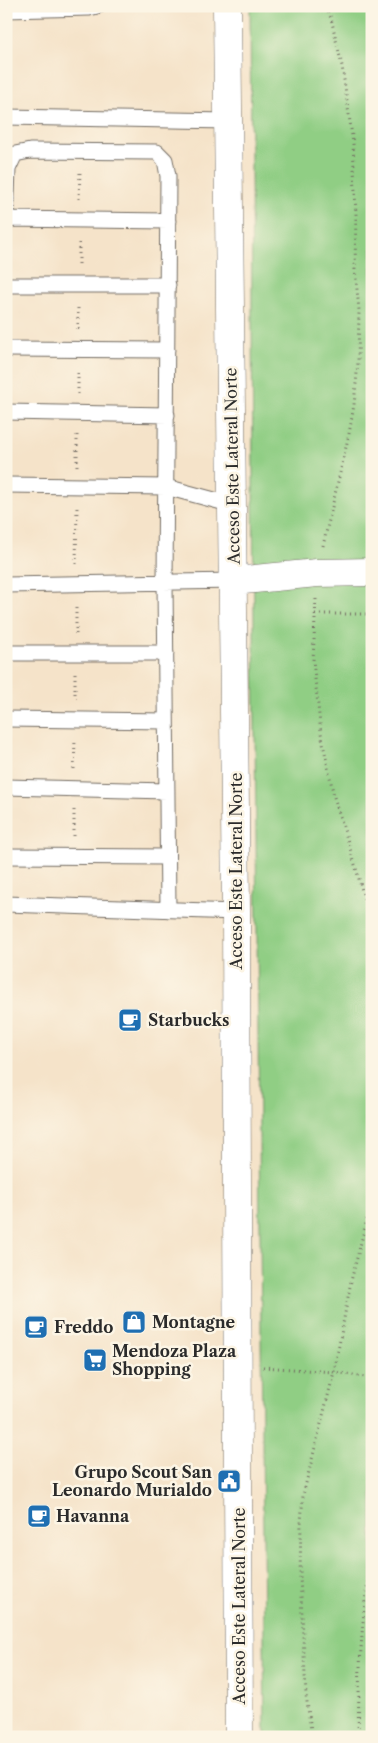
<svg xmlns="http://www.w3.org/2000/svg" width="378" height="1743" font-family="'Libre Caslon Text',serif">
  <rect width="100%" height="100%" fill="#fcf5e5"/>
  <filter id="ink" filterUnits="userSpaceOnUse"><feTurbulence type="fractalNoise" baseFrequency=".02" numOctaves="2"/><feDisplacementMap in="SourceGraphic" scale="10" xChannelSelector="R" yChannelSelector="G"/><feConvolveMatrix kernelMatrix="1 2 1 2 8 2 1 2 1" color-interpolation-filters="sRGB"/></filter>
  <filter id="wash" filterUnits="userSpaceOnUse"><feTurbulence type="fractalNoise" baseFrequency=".0096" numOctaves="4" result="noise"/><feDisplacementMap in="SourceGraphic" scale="20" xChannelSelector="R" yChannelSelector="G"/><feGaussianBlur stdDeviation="1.12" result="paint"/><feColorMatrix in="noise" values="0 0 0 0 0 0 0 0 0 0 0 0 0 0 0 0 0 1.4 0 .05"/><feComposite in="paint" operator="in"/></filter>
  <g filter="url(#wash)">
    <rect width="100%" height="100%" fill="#f5e3c9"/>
    <!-- green -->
    <path fill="#90ce84" stroke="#5e7c58" d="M250,6H372V1737H265L254,631Z"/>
  </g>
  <g filter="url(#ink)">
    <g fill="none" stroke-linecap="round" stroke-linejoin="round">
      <!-- service casing -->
      <g stroke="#726b62" stroke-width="17">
        <path id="service" d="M6,10L89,8L97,6
          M6,117L228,121
          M6,219L168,221
          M6,224L8,169L15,154L30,151L157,152L165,160L168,176L165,582L168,910
          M6,285H168
          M6,349L167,350
          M6,412L167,415
          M6,485L166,487L233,505
          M6,585L234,581
          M6,653H166
          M6,719L166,721
          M6,787L167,791
          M6,856L167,857
          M6,904L236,912"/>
      </g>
      <!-- tertiary casing -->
      <g stroke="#726b62" stroke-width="29">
        <path id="tertiary" d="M227,6L236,912L239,1737
          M234,581L317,573L372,572"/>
      </g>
      <!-- path -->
      <path stroke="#726b62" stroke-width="3" stroke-dasharray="1 4" stroke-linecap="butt" d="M79,199L80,172
        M79,264V240
        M78,329V305
        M78,394V370
        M77,466V435
        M323,546L349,434L354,405L358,362L359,310L355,269L356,215L353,143L342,66L331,18L325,6
        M76,564L77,507
        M316,599L313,660L321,733L334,797L356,868L372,928
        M315,614H372
        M76,634V605
        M75,699V672
        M74,769L75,740
        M74,836V810
        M263,1367L334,1372L372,1378
        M312,1737L306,1695L300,1576L301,1523L303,1495L334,1372L351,1281L372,1200
        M358,1737C359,1675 361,1615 372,1554"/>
      <!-- service -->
      <use href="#service" stroke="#fff" stroke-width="15"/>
      <!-- tertiary -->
      <use href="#tertiary" stroke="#fff" stroke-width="28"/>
    </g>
  </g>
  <!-- icons -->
  <defs>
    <g id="cafe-square" transform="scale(1.25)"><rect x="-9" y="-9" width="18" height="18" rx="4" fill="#1f6fb2" stroke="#fcf5e5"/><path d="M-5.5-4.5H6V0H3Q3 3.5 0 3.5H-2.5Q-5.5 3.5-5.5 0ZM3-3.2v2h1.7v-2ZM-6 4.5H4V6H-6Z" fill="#fff"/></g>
    <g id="shop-square" transform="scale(1.25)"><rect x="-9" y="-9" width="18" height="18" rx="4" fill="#1f6fb2" stroke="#fcf5e5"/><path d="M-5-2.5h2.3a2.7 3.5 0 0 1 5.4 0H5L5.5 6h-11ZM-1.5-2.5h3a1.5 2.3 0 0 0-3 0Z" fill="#fff"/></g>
    <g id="supermarket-square" transform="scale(1.25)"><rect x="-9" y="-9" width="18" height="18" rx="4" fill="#1f6fb2" stroke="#fcf5e5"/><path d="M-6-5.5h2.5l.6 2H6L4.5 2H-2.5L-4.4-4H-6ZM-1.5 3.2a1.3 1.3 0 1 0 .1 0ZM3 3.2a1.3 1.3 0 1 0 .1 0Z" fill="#fff"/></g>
    <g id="civic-square" transform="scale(1.25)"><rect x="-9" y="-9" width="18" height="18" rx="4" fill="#1f6fb2" stroke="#fcf5e5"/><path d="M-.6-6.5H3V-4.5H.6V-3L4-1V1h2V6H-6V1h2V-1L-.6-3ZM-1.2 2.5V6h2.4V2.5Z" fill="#fff"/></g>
  </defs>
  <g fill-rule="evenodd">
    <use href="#cafe-square" x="130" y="1020"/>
    <use href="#shop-square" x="134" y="1322"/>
    <use href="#cafe-square" x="36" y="1327"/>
    <use href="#supermarket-square" x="95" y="1360"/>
    <use href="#civic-square" x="229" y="1481"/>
    <use href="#cafe-square" x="39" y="1516"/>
  </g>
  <g text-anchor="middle" stroke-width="5" stroke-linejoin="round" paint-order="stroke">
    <!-- street labels -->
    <g font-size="16" fill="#2b2b2b" stroke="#fcf5e5">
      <text transform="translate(232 466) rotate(-91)" y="6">Acceso Este Lateral Norte</text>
      <text transform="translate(236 871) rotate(-90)" y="6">Acceso Este Lateral Norte</text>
      <text transform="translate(239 1606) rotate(-90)" y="6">Acceso Este Lateral Norte</text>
    </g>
    <!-- poi labels -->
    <g font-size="16" font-weight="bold" fill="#2b2b2b" stroke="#fcf5e5" text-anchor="start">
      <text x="148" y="1026">Starbucks</text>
      <text x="152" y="1328">Montagne</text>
      <text x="54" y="1333">Freddo</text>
      <text x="112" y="1357">Mendoza Plaza<tspan x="112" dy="18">Shopping</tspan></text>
      <text x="212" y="1478" text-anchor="end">Grupo Scout San<tspan x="212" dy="18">Leonardo Murialdo</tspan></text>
      <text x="56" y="1522">Havanna</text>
    </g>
  </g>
  <!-- margin -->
  <rect width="378" height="1743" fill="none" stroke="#fcf5e5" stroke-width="25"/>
</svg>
